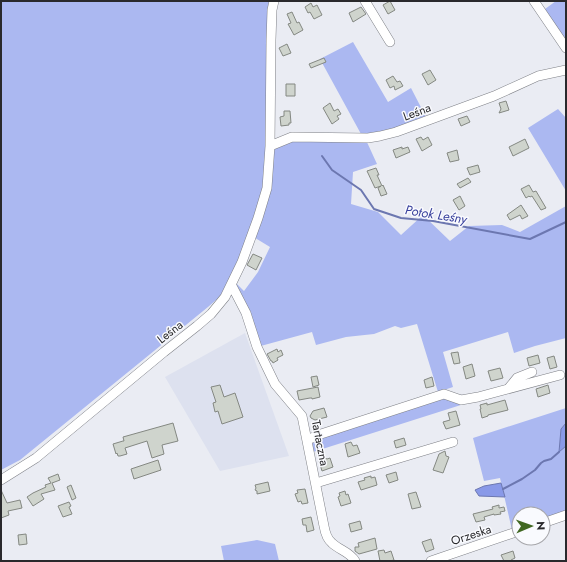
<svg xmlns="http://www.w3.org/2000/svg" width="567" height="562" font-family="Jost,sans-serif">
  <rect width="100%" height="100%" fill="#eaecf3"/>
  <!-- built -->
  <path fill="#dde1ef" d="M245,333L289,456L220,471L165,377Z"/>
  <!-- green -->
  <path fill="#abb8f1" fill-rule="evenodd" d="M1,1H274L271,146L292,137L366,140L377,164L353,172L351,204L378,212L401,235L423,215L450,241L469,226L502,225L520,232L566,206V338L535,346L514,353L508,332L443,352L453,387L438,392L417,324L401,328L395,326L374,334L346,337L316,345L312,332L257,347L231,287L208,307L20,460L1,470ZM252,236L270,247L258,272L244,291L234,281Z
    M556,1H566V44L545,9Z
    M353,42L388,102L411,88L427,119L394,130L361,134L320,59Z
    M558,109L566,118V191L528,128Z
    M444,396L464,404L313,452L311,444L319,439Z
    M566,408V423L561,429L559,452L566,446V511L543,519V514H519V528L512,530L500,478L484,481L473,438Z
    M257,540L275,544L279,561H224L221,546Z"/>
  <!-- water -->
  <path fill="#8999e8" stroke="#6c77b0" d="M566,423V446L559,452L561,429Z
    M501,483L505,497L479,496L475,490L484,486Z"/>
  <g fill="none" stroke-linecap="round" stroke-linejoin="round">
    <!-- stream -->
    <path stroke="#6c77b0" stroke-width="2" d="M322,156L332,170L361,190L374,209L401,218L433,221L530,239L566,222
      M503,489L522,479L535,470L541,463L544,461L551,459L559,452"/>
  </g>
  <!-- building -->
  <path fill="#cfd4cd" stroke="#848882" d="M390,1L395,10L388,14L383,5Z
    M311,3L313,7L317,5L322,15L314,19L310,12L308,13L305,7Z
    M361,7L366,14L353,22L349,13Z
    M292,12L297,23L299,22L303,30L294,35L288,24L291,23L287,14Z
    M287,44L291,53L283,56L279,48Z
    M324,58L326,62L311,68L309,64Z
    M430,70L436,80L428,85L422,74Z
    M393,76L397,82L400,81L403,86L395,90L394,86L390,88L386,80Z
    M286,84H295V96H286Z
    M506,101L509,110L499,113L501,109L499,103Z
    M330,103L334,111L338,109L341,114L337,116L339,119L332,124L323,108Z
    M284,111H290L291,123H289V125L281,126L280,117L284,116Z
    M467,116L470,122L461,126L458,119Z
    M421,137L423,140L428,137L432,145L422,151L416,139Z
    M525,139L529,148L513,156L509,147Z
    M402,147V149L408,147L410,152L396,158L393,150Z
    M457,150L459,160L450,162L447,153Z
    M478,165L480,172L470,175L467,168Z
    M376,168L379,175H377L382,186L383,185L387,194L381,196L378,188L381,186L375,188L367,171Z
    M468,178L471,182L460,188L457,184Z
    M529,185L533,192L536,191L546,208L541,210L532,196L530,197L529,196L526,198L521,189Z
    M460,196L465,206L459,210L453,200Z
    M521,205L528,216L522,219L520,215L510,220L507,215Z
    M253,254L262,258L256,270L247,265Z
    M277,349L278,352L281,350L283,355L277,358L278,360L273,363L272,361H271L267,354Z
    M458,352L460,363L454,364L451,353Z
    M538,355L540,363L529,366L527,358Z
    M554,356L557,367L550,369L547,358Z
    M472,364L475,376L466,379L463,367Z
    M500,368L503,378L491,381L488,371Z
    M317,376L319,385L313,387L311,377Z
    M432,377L434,386L426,388L424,380Z
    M220,385L224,397L235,393L243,417L222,424L218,411L215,412L213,403L216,402L211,387Z
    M548,385L550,393L538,397L536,389Z
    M318,387L320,397L312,399V398H310L299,400L297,391Z
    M505,400L508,410L488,415V416L482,418L480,409H481L480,405L487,403V405Z
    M324,408L327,417L315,420L311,418L310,416L313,411Z
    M456,411L460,425L446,429L443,422L450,420L448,413Z
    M173,423L178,441L162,445L164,454L152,458L147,441L125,448L127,454L120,456H118L117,453L116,454L113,444L123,441H124L123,437Z
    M404,438L406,445L396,448L394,441Z
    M351,442L353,446L357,445L360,453L348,457L345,444Z
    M445,451L446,456L449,457L443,473L433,470L439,454Z
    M323,458H325L327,459L330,458L333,467L322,471L319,461L322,460Z
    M158,460L161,470L134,479L131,469Z
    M396,472L398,480L389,483L386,475Z
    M58,474L60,480L52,483L55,490L41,494L44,499L33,506L27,497L33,493L46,487L45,485L51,483L48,478Z
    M371,476V478L375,477L377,485L361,490L358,482L365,480L364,478Z
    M268,482L270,491L257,494V491L255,490L256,488L255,485Z
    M71,485L76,498L72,500L67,487Z
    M305,489L308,503L302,504L301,501L298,502L295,494L298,493L297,490Z
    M1,490L7,503L20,500L22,508L8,511L9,515L1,518Z
    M345,491L346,495L348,494L351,503L341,506L338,497L340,496L339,493Z
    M416,492L421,507L412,509L408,494Z
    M69,502L71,506L69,507L72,514L63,517L58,506Z
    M499,505V508L504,507L505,511L500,512L501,514L494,515V514L484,517L485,520L476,522L473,514L493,509L492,507Z
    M311,517L314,530L307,532L306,525H303L302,519Z
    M360,521L362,529L351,532L349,524Z
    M26,534L27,544L19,545L18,535Z
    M375,538L377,549L359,554L355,551V547H359L358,543Z
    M431,539L434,549L426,552L422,542Z
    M384,550L385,553L391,551L394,560L390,561H380L378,551Z
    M513,551L515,558L511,560L512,561H504L501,555Z"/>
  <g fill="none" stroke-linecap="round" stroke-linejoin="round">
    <!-- minor casing -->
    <g stroke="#7f8187" stroke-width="10">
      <path id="minor" d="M365,1L390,42
        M534,1L566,48
        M270,146L292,137L368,138L380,136L396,132L494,96L538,76L566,70
        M232,286L246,313L257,347L275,384L302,416L324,526C325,532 327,539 332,543C339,550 350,552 355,561
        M508,389L517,378L532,372
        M307,440L321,434L444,394L461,400L478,397L560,375
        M1,480L36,458L164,352L197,326L211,314L225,297L242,262L258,218L267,188L270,146L271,40L272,10L274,1
        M316,483L453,442
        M543,523L566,515
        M431,561L519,531"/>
    </g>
    <!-- minor -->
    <use href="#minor" stroke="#fff" stroke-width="9"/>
  </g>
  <g text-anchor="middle" stroke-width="3" stroke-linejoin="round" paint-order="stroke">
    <!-- street labels -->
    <g font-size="12" fill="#29292c" stroke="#f9fafe">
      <text transform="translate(417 112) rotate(-20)" y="4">Leśna</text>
      <text transform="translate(170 332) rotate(-38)" y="4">Leśna</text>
      <text transform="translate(320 443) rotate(79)" y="4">Tartaczna</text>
      <text transform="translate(471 535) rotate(-18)" y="4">Orzeska</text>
    </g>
    <!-- water labels -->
    <g font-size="13" font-style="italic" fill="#38409c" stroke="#f9fafe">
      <text transform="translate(436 214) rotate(9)" y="5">Potok Leśny</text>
    </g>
  </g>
  <!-- border -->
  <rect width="567" height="562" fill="none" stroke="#29292c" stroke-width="4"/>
  <!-- north arrow -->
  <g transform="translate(531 526) rotate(88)"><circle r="19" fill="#f9fafe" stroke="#a6a6aa"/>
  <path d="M0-3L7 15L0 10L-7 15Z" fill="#406722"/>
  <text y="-6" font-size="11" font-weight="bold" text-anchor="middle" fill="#29292c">N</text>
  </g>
</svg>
